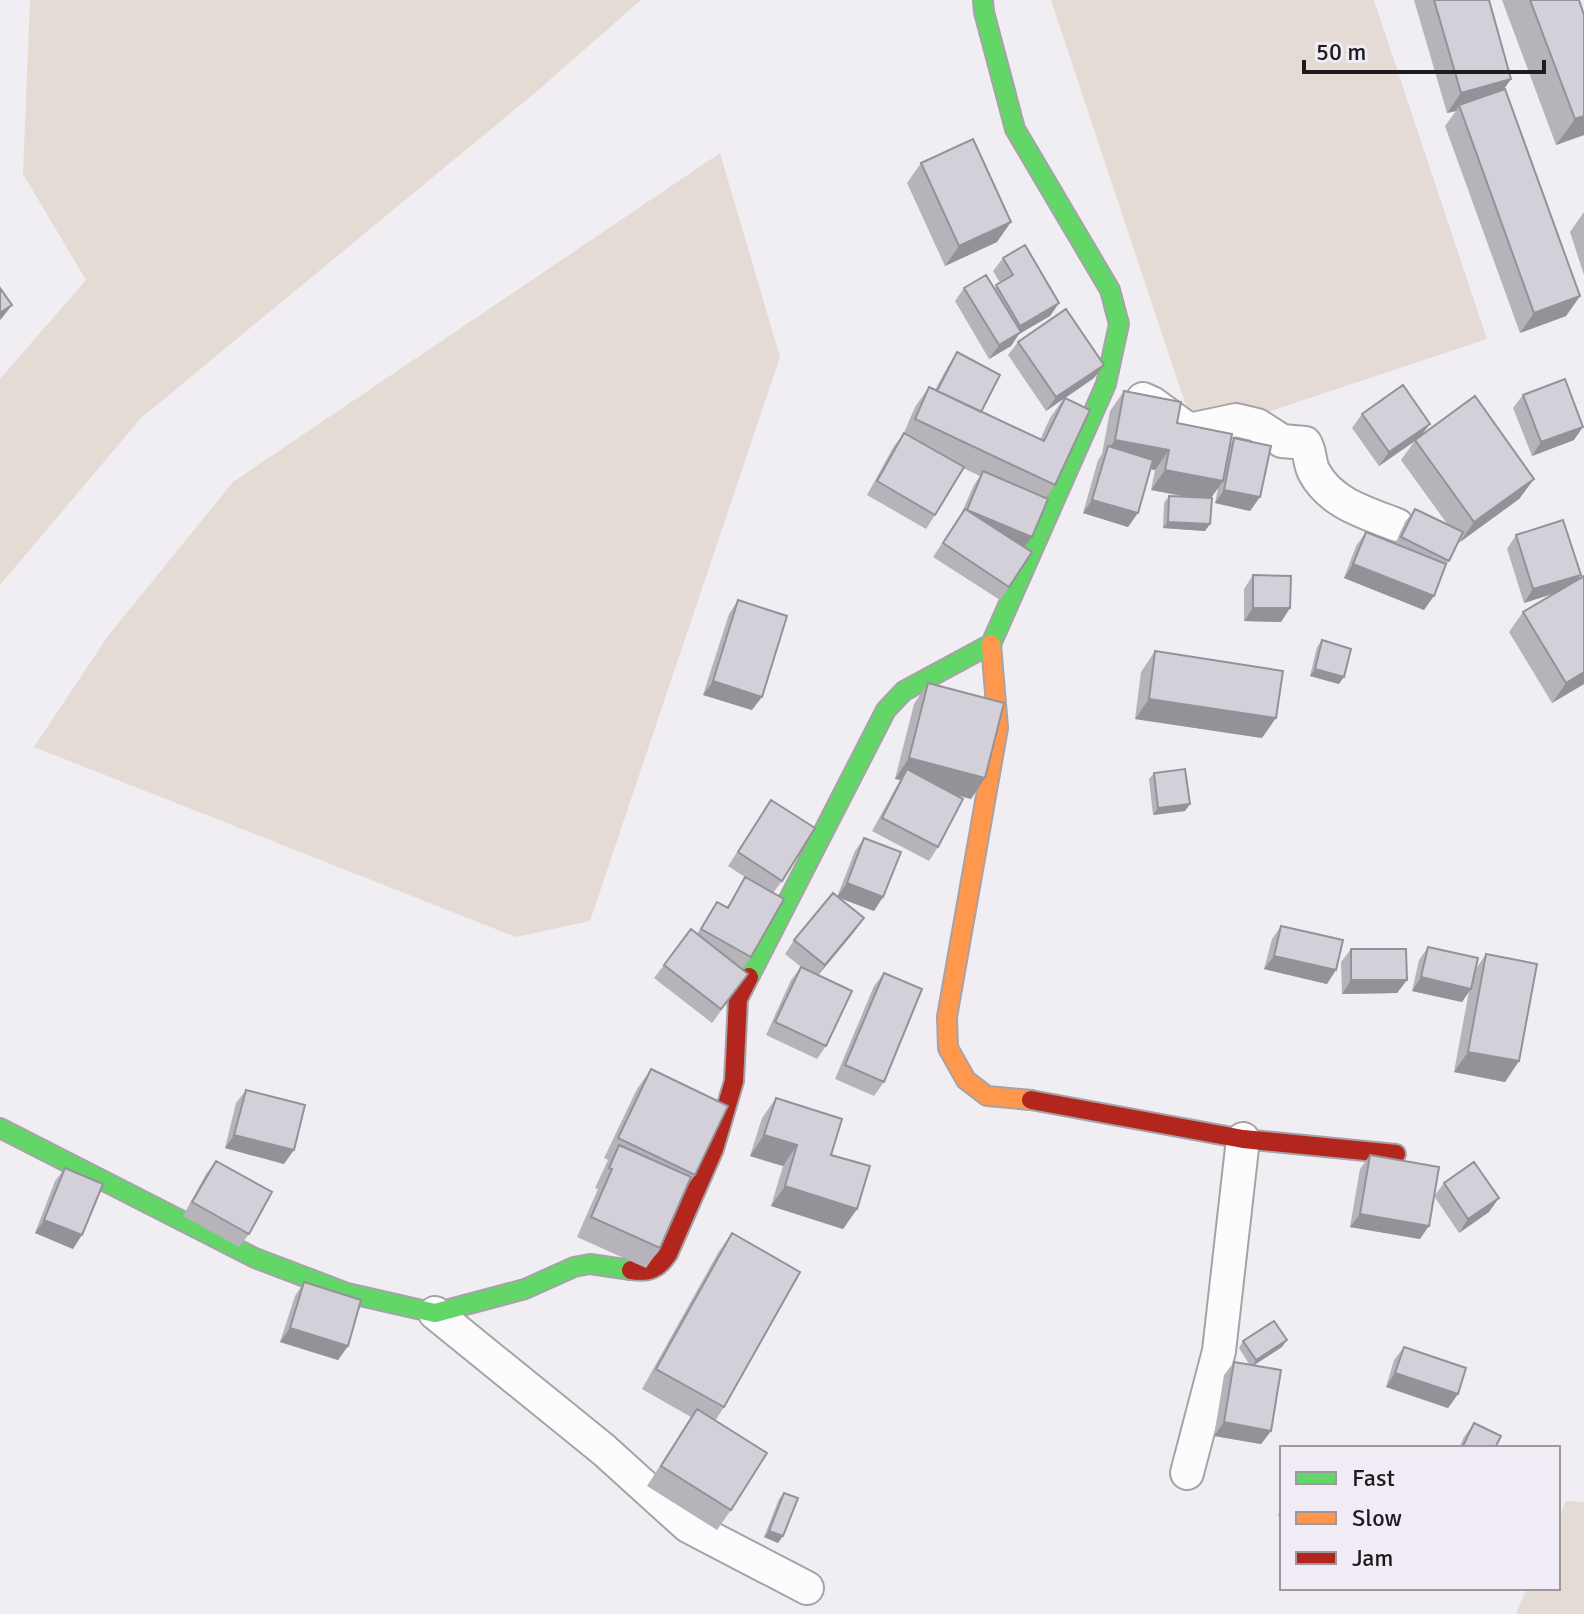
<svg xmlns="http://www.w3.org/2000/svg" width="1584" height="1614" font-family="Signika,sans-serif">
  <rect width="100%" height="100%" fill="#f0edf3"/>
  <!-- green -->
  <path fill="#e4dbd4" d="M30,0H641L536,92L141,418L0,585V379L86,280L23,174Z
    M1051,0H1374L1487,339L1196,436Z
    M720,153L780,357L590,921L516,937L34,747L108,636L233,482Z
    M1566,1501L1584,1502V1614H1516L1527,1588H1558V1520Z"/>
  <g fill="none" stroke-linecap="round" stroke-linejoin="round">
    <!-- street casing -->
    <g stroke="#a6a3a8" stroke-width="36">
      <path id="street" d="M1143,399L1152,403L1189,430L1236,420L1257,425L1282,441L1305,443C1311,452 1309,463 1314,472C1331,504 1367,513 1397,525
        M435,1313L604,1450L688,1526L807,1588
        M1187,1473L1219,1351L1243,1139"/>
    </g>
    <!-- fast casing -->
    <g stroke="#a6a3a8" stroke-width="22">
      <path id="fast" d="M749,977L886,710L904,691L991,644L1106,384L1119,324L1110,290L1015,129L984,12L983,0
        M0,1128L255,1258L347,1293L435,1313L525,1289L574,1267L590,1264L631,1270"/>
    </g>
    <!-- slow casing -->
    <g stroke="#a6a3a8" stroke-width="22">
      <path id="slow" d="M991,644L998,728L947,1017L948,1048L966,1080L987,1096L1031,1100"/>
    </g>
    <!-- jam casing -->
    <g stroke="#a6a3a8" stroke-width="22">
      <path id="jam" d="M1031,1100L1243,1139L1396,1154
        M631,1270C649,1273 658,1269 668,1254L714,1149L734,1081L738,999L749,977"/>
    </g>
    <!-- street -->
    <use href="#street" stroke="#fdfcfd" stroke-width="32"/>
    <!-- fast -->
    <use href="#fast" stroke="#63d668" stroke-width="18"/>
    <!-- slow -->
    <use href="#slow" stroke="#ff974d" stroke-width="18"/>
    <!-- jam -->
    <use href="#jam" stroke="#b3261e" stroke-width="18"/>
  </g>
  <!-- wall -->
  <path fill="#b6b3bb" d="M1414,0H1489L1504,89L1580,296L1566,316L1520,333L1445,126L1456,111L1447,113Z
    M1502,0H1578L1584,135L1556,145Z
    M921,163L997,242L945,266L907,183Z
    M1584,212V275L1570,232Z
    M1003,258L1059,303L1050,316L1019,334L1011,346L989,359L955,301L964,288H994L1000,283L993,271Z
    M1018,342L1094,378L1065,398L1055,485L1046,498L1009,587L1000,600L933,557L961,514L974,485L980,476L963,468L935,515L926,529L867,495L894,446L903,435L915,407L929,387L935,390L948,366L957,352L981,412L1040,440L1050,418L1064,398L1046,411L1008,355Z
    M1124,391L1177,423L1230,445L1234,438L1260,497L1250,511L1215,503L1218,488L1210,498V524L1205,531L1163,528L1164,503L1169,496L1188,497L1151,490L1155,470L1151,469L1128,527L1083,513L1098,460L1102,454L1110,411Z
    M1523,395L1574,440L1532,456L1513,408Z
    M1362,414L1422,435L1534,479L1519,499L1460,542L1459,540L1424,610L1344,578L1356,546L1366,532L1395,544L1405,522L1415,509L1448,525L1401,460L1414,442L1379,466L1352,428Z
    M1516,535L1577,580L1584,684L1552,703L1509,632L1523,612L1555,593L1524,603L1507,549Z
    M1253,575L1290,608L1281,622L1244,621V589Z
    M738,600L752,710L703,695L729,614Z
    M1322,640L1339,684L1310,676L1317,647Z
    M1155,651L1262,738L1135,719L1141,672Z
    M928,683L971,799L953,794L938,847L929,861L872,831L900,780L895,779L914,704Z
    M1154,773L1190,804L1185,811L1153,815L1149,779Z
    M771,800L782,881L773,893L751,957L742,970L738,988L712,1023L654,978L664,965L697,934L717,902L727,907L745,877L751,881L728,866Z
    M864,838L883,897L874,911L837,897L855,851Z
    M864,918L854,932L818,975L826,1046L817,1059L766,1035L791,980L801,967L785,954L794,940Z
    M1281,926L1327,984L1264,969L1272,939Z
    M1428,947L1475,970L1486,954L1519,1061L1505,1082L1454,1072L1469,991L1462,1002L1412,991L1419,960Z
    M1351,949L1407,980L1397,993L1342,994L1341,962Z
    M884,973V1082L874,1096L835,1079L874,986Z
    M651,1069L695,1175L686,1188L660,1248L646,1268L577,1237L598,1189L595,1188L608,1160L604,1158L637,1089Z
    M246,1090L284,1164L225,1148L236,1103Z
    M776,1098L831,1155L857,1209L843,1229L771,1206L783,1166L750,1156L762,1118Z
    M1370,1155L1420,1239L1350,1227L1360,1169Z
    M216,1161L249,1234L239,1247L183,1216L206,1174Z
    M65,1168L73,1249L35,1233L55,1181Z
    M1444,1183L1489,1212L1459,1233L1434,1196Z
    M732,1233L724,1407L715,1421L731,1510L717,1530L647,1486L691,1417L642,1389L718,1253Z
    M304,1282L348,1346L338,1360L280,1342L295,1296Z
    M1243,1341L1282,1347L1254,1365L1271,1431L1261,1444L1214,1436L1224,1375L1234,1362L1249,1364L1239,1348Z
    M1404,1347L1458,1394L1448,1408L1386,1387L1394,1360Z
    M1474,1423L1495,1448H1459L1464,1437Z
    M784,1493L778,1543L764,1537L779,1499Z
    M1282,1498V1517L1278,1516Z"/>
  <!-- shaded-wall -->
  <path fill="#949298" d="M1511,79L1497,99L1459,105L1456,111L1447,113L1461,93Z
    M1584,116V135L1556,145L1575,119Z
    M1011,222L997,242L945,266L959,246Z
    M1580,296L1566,316L1520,333L1534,313Z
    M1059,303L1050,316L1019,334L1011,346L989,359L999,345L1011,338L1020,326Z
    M12,305L2,318L0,320V313Z
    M1104,365L1094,378L1046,411L1056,397Z
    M1430,424L1420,437L1379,466L1389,452Z
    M1583,427L1574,440L1532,456L1541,442Z
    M1115,440L1169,450L1155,470L1103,460L1105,454Z
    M1165,470L1223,481L1209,501L1151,490Z
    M1534,479L1519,499L1460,542L1474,522Z
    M1224,490L1260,497L1250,511L1215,503Z
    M1092,500L1138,513L1128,527L1083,513Z
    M967,510L1032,537L1022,551L958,523Z
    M1168,522L1210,524L1205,531L1163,528Z
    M1353,564L1434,596L1424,610L1344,578Z
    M1581,575L1571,588L1524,603L1533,589Z
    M1253,608H1290L1281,622L1244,621Z
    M1315,669L1344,677L1339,684L1310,676Z
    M1584,672V684L1552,703L1566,683Z
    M713,681L762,697L752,710L703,695Z
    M1149,699L1276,718L1262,738L1135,719Z
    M909,758L985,778L971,799L901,780L907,769L900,780L895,779Z
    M1190,804L1185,811L1153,815L1158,808Z
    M847,883L883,897L874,911L837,897Z
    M864,918L854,932L815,979L825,965Z
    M1274,956L1336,970L1327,984L1264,969Z
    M1421,977L1471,989L1462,1002L1412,991Z
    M1351,980H1407L1397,993L1342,994Z
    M1468,1052L1519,1061L1505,1082L1454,1072Z
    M234,1135L294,1150L284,1164L225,1148Z
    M764,1135L797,1145L783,1166L750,1156Z
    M785,1186L857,1209L843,1229L771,1206Z
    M1499,1198L1489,1212L1459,1233L1468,1219Z
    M1360,1214L1429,1226L1420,1239L1350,1227Z
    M44,1220L82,1235L73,1249L35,1233Z
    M290,1328L348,1346L338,1360L280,1342Z
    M1287,1340L1282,1347L1251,1367L1256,1360Z
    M1395,1373L1458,1394L1448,1408L1386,1387Z
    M1224,1422L1271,1431L1261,1444L1214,1436Z
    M769,1531L783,1536L778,1543L764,1537Z"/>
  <!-- building -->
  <path fill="#d4d0d9" stroke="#949298" stroke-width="2" d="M1434,0H1489L1511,79L1461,93Z
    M1530,0H1579L1584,15V116L1575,119Z
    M1505,89L1580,296L1534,313L1459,105Z
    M973,139L1011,222L959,246L921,163Z
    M1025,245L1059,303L1020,326L996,285L1013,275L1003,258Z
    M986,275L1021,332L999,345L964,288Z
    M0,288L12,305L0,313Z
    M1066,309L1104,365L1056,397L1018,342Z
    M957,352L1000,375L981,412L937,391Z
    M1565,379L1583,427L1541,442L1523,395Z
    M1403,385L1430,424L1389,452L1362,414Z
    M929,387L1044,441L1065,398L1090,410L1055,485L915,419Z
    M1124,391L1181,402L1177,423L1232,434L1223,481L1165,470L1169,450L1115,440Z
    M1475,396L1534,479L1474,522L1415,440Z
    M904,433L964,467L935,515L877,481Z
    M1234,438L1271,446L1260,497L1224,490Z
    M1108,446L1153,460L1138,513L1092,500Z
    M983,471L1048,499L1032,537L967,510Z
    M1169,496L1212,498L1210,524L1168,522Z
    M965,509L1032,552L1009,587L943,543Z
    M1415,509L1463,532L1449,561L1401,537Z
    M1563,520L1581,575L1533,589L1516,535Z
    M1366,532L1446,564L1434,596L1353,564Z
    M1253,575L1291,576L1290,608H1253Z
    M1584,576V672L1566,683L1523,612Z
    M738,600L787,616L762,697L713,681Z
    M1322,640L1351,649L1344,677L1315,669Z
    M1155,651L1283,671L1276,718L1149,699Z
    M928,683L1004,703L985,778L909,758Z
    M907,769L963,799L938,847L882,818Z
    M1185,769L1190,804L1158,808L1154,773Z
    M771,800L815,828L782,881L738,852Z
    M864,838L901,852L883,897L847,883Z
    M745,877L784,899L751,957L701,929L717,902L728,908Z
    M833,893L864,918L825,965L794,940Z
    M1281,926L1343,940L1336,970L1274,956Z
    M691,929L748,974L721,1009L664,965Z
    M1428,947L1478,958L1471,989L1421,977Z
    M1351,949H1406L1407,980H1351Z
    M1486,954L1537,964L1519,1061L1468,1052Z
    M801,967L852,991L826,1046L775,1022Z
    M884,973L922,989L884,1082L845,1065Z
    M651,1069L728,1106L695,1175L618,1138Z
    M246,1090L305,1105L294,1150L234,1135Z
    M776,1098L842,1119L831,1155L870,1166L857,1209L785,1186L797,1145L764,1135Z
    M619,1145L691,1177L660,1248L591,1217L612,1169L609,1168Z
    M1370,1155L1439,1167L1429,1226L1360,1214Z
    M216,1161L272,1192L249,1234L192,1202Z
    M1474,1162L1499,1198L1468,1219L1444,1183Z
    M65,1168L103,1184L82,1235L44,1220Z
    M732,1233L800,1272L724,1407L656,1369Z
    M304,1282L361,1300L348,1346L290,1328Z
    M1274,1321L1287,1340L1256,1360L1243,1341Z
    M1404,1347L1466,1368L1458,1394L1395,1373Z
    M1234,1362L1281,1370L1271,1431L1224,1422Z
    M697,1409L767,1453L731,1510L661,1466Z
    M1474,1423L1501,1436L1495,1448H1462Z
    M784,1493L798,1498L783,1536L769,1531Z"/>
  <!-- legend -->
  <rect x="1280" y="1446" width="280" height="144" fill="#f0ebf5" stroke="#9c989f" stroke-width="2"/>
  <rect x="1296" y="1472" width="40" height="12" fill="#63d668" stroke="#9c989f" stroke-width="2"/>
  <text x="1352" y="1486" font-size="24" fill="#1e1c1f">Fast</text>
  <rect x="1296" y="1512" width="40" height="12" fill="#ff974d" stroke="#9c989f" stroke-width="2"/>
  <text x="1352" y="1526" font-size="24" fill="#1e1c1f">Slow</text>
  <rect x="1296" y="1552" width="40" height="12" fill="#b3261e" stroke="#9c989f" stroke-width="2"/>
  <text x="1352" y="1566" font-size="24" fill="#1e1c1f">Jam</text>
  <!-- scale -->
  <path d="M1304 60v12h240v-12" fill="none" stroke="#1e1c1f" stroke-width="4"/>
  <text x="1316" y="60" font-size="24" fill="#1e1c1f" stroke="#f0ebf5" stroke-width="6" paint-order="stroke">50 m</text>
</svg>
